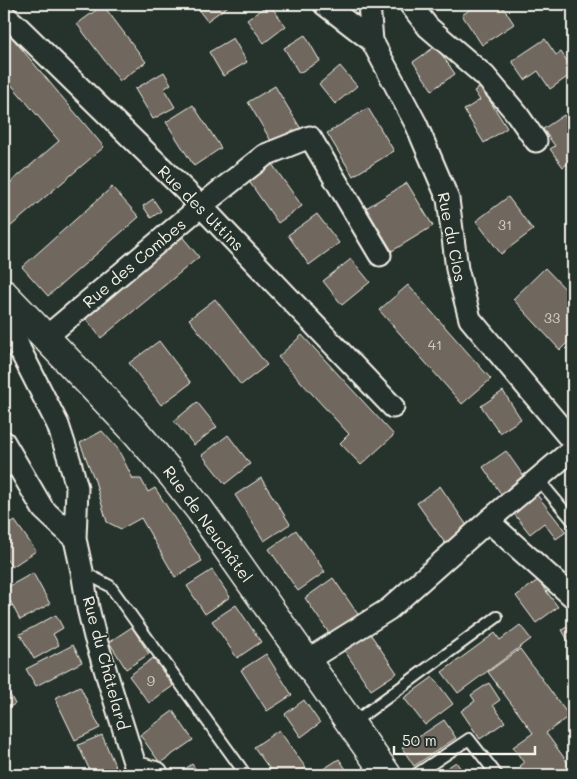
<svg xmlns="http://www.w3.org/2000/svg" width="577" height="779" font-family="Mali,sans-serif">
  <rect width="100%" height="100%" fill="#26332d"/>
  <filter id="ink" filterUnits="userSpaceOnUse"><feTurbulence type="fractalNoise" baseFrequency=".02" numOctaves="2"/><feDisplacementMap in="SourceGraphic" scale="10" xChannelSelector="R" yChannelSelector="G"/><feConvolveMatrix kernelMatrix="1 2 1 2 8 2 1 2 1" color-interpolation-filters="sRGB"/></filter>
  <g filter="url(#ink)">
    <!-- building -->
    <path fill="#6f685f" stroke="#f4f1e8" d="M194,4H231L207,21Z
      M269,4L286,26L264,43L247,20Z
      M478,4H488L491,8L498,4H501L514,24L482,45L462,15Z
      M103,5L146,62L120,81L77,24Z
      M4,28L104,147L4,232V188L59,141L4,76Z
      M305,35L320,61L299,73L284,48Z
      M233,38L247,62L223,76L209,52Z
      M545,39L556,55L561,52L573,70V73L550,89L538,71L525,80L512,61Z
      M436,46L455,74L432,90L413,62Z
      M340,66L357,86L335,104L319,84Z
      M164,72L171,84L164,89L175,107L153,119L135,89Z
      M275,86L301,129L274,146L248,102Z
      M481,87L507,128L484,143L464,110L480,100L474,91Z
      M193,105L221,148L194,166L166,122Z
      M368,108L394,151L353,176L327,133Z
      M564,115L573,129V160L563,167L550,149L555,146L543,129Z
      M272,164L302,206L278,223L248,180Z
      M407,183L433,226L392,251L366,208Z
      M112,187L139,217L48,296L22,267Z
      M508,197L533,230L501,254L476,221Z
      M153,199L161,211L151,218L143,206Z
      M317,214L339,243L309,265L288,235Z
      M180,234L199,257L101,338L83,315Z
      M351,259L370,282L342,305L323,281Z
      M545,268L573,297V337L560,350L513,299Z
      M408,285L491,379L462,404L379,310Z
      M215,299L267,365L241,385L189,319Z
      M302,335L394,435L361,465L340,443L349,434L278,357Z
      M159,341L191,383L161,405L129,363Z
      M503,391L521,419L500,433L481,406Z
      M197,402L217,427L194,445L174,421Z
      M102,431L118,449L133,479H141L148,492L155,488L202,561L175,577L141,518L121,529L107,522L95,481L80,443Z
      M228,435L250,464L225,484L202,455Z
      M506,451L525,478L501,494L483,467Z
      M261,478L290,524L264,541L235,495Z
      M440,486L470,530L447,546L417,503Z
      M534,491L566,532L556,539L544,523L530,534L511,510Z
      M15,521L36,551L12,567L4,556V529Z
      M296,530L325,572L298,591L269,549Z
      M212,570L230,597L205,614L187,586Z
      M33,573L50,604L20,620L4,589Z
      M333,578L362,620L333,639L305,598Z
      M538,580L558,607L536,623L516,596Z
      M236,605L261,642L237,658L212,621Z
      M56,615L63,628L53,634L59,645L34,659L20,634Z
      M573,623V649L562,630Z
      M520,625L531,639L458,693L442,672L495,633L500,640Z
      M132,627L149,654L126,669L109,642Z
      M369,632L397,673L371,690L344,650Z
      M73,645L82,662L36,686L26,669Z
      M520,649L569,716L546,733L573,770V775H527L520,766L524,763L513,747L533,733L488,672Z
      M266,654L292,695L267,711L241,670Z
      M153,658L173,686L149,703L129,676Z
      M433,677L453,704L425,725L404,698Z
      M489,683L500,700L493,705L505,722L480,739L461,711L475,701L471,695Z
      M4,684L15,704L4,710Z
      M80,686L100,728L75,740L55,698Z
      M304,700L320,723L301,737L285,714Z
      M173,711L193,740L160,763L140,735Z
      M444,720L456,738L414,766L402,748Z
      M279,730L308,771L303,775H274L254,747Z
      M102,735L119,775H92L78,745Z
      M339,759L350,775H314Z
      M456,762L465,775H436Z
      M192,764L200,775H177Z"/>
    <g fill="none" stroke-linecap="round" stroke-linejoin="round">
      <!-- lane casing -->
      <g stroke="#f4f1e8" stroke-width="14">
        <path id="lane" d="M4,473L17,466
          M538,479L573,521
          M83,572L110,586L246,775
          M351,724L497,617
          M415,775L469,739L497,775"/>
      </g>
      <!-- street casing -->
      <g stroke="#f4f1e8" stroke-width="25">
        <path id="street" d="M324,4L372,41L416,124L448,199L457,269L470,319L573,442
          M369,4L372,41
          M410,4L428,27L485,76L517,114L536,141
          M4,15L17,26L201,206L393,407
          M4,294L8,320L20,350L58,425L70,462L77,488L75,539L82,571L88,608L95,637L138,775
          M46,337L201,206L265,155L310,137L380,255
          M4,442L43,509L75,539
          M488,521L573,597
          M306,661L389,609L488,521L573,449
          M135,767L157,773L158,775"/>
      </g>
      <!-- primary casing -->
      <g stroke="#f4f1e8" stroke-width="31">
        <path id="primary" d="M4,294L135,431L174,477L200,510L387,775"/>
      </g>
      <!-- lane -->
      <use href="#lane" stroke="#26332d" stroke-width="10"/>
      <!-- street -->
      <use href="#street" stroke="#26332d" stroke-width="21"/>
      <!-- primary -->
      <use href="#primary" stroke="#26332d" stroke-width="28"/>
    </g>
  </g>
  <g text-anchor="middle" stroke-width="4" stroke-linejoin="round" paint-order="stroke">
    <!-- number labels -->
    <g font-size="14" fill="#d3cfc6">
      <text x="505" y="230">31</text>
      <text x="552" y="323">33</text>
      <text x="435" y="350">41</text>
      <text x="151" y="686">9</text>
    </g>
    <!-- street labels -->
    <g font-size="16" fill="#f4f1e8" stroke="#26332d">
      <text transform="translate(201 208) rotate(45)" y="6">Rue des Uttins</text>
      <text transform="translate(452 237) rotate(79)" y="6">Rue du Clos</text>
      <text transform="translate(134 263) rotate(-40)" y="6">Rue des Combes</text>
      <text transform="translate(208 524) rotate(54)" y="6">Rue de Neuchâtel</text>
      <text transform="translate(106 663) rotate(75)" y="6">Rue du Châtelard</text>
    </g>
  </g>
  <!-- margin -->
  <rect width="577" height="779" fill="none" stroke="#26332d" stroke-width="20"/>
  <rect x="10" y="10" width="557" height="759" fill="none" stroke="#f4f1e8" stroke-width="2" filter="url(#ink)"/>
  <!-- scale -->
  <path d="M394 746v8h141v-8" fill="none" stroke="#f4f1e8" stroke-width="2.5"/>
  <text x="402" y="746" font-size="15" fill="#f4f1e8" stroke="#26332d" stroke-width="4" paint-order="stroke">50 m</text>
</svg>
